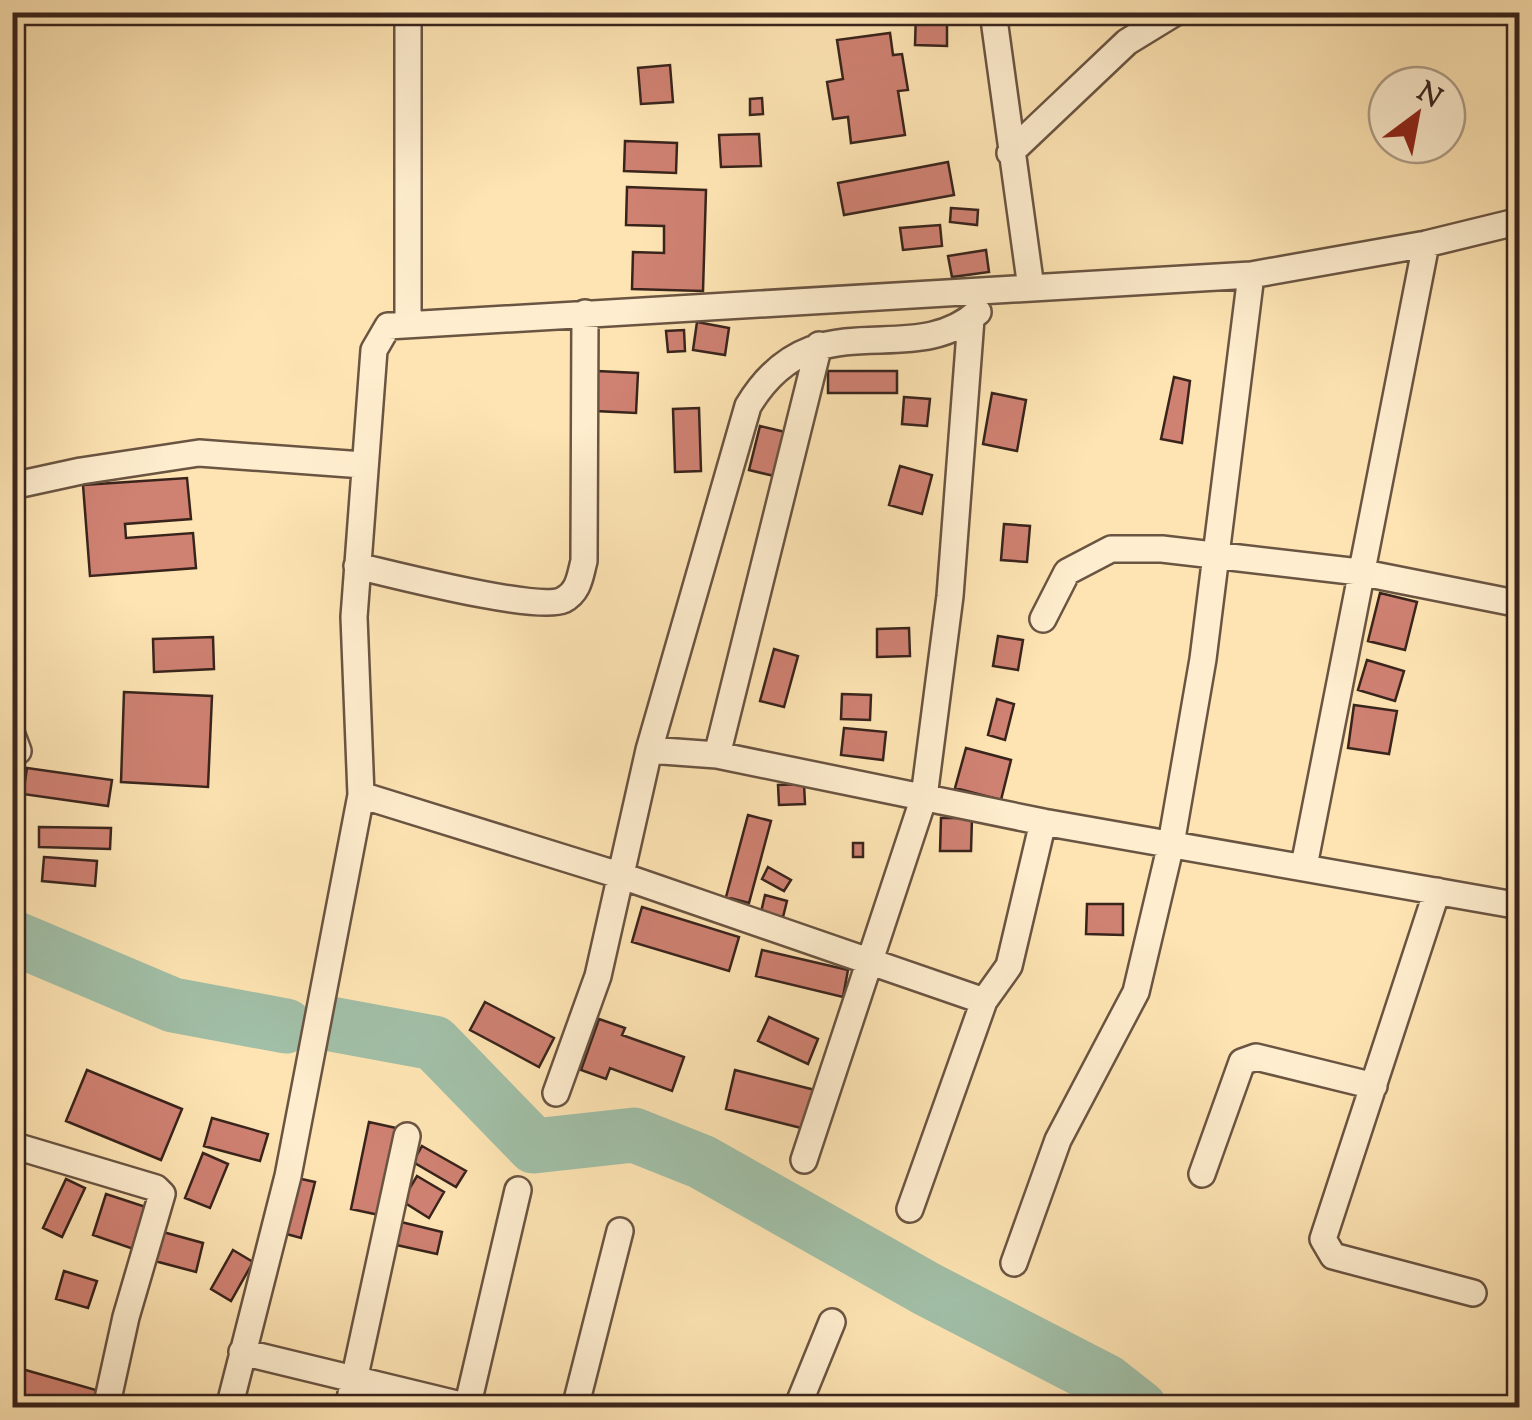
<svg xmlns="http://www.w3.org/2000/svg" width="1532" height="1420" font-family="'Sorts Mill Goudy',serif">
  <rect width="100%" height="100%" fill="#fee4b3"/>
  <filter id="stains"><feTurbulence type="fractalNoise" baseFrequency=".002" numOctaves="4"/><feColorMatrix values="0 0 0 0 .2 0 0 0 0 .09 0 0 0 0 .02 0 0 0 .5 -.17"/></filter>
  <radialGradient id="worn" r=".72"><stop offset=".6" stop-color="#630" stop-opacity="0"/><stop offset="1" stop-color="#630" stop-opacity=".3"/></radialGradient>
  <g fill="none" stroke-linecap="round" stroke-linejoin="round">
    <!-- river -->
    <path stroke="#a1bfa7" stroke-width="55" d="M12,937L173,1005L286,1026
      M331,1024L434,1043L534,1146L634,1135L702,1162L927,1289L1107,1382L1140,1408"/>
  </g>
  <!-- building -->
  <path fill="#cf8172" stroke="#39241c" stroke-width="2.5" d="M916,12H947V46L915,45Z
    M890,33L893,55L902,54L908,90L898,91L905,135L851,143L848,117L833,119L827,82L843,79L837,40Z
    M670,65L673,102L641,104L638,68Z
    M762,98L763,114L750,115V99Z
    M759,134L761,166L721,167L719,135Z
    M625,141L677,143L676,173L624,171Z
    M948,162L954,195L844,215L838,183Z
    M627,187L706,190L703,291L632,289L633,252L664,253V226L626,225Z
    M951,208L978,210L977,225L950,222Z
    M940,225L942,246L903,250L900,228Z
    M986,250L989,272L952,277L948,256Z
    M697,322L729,328L725,355L693,350Z
    M684,330L685,351L668,352L666,331Z
    M597,371L638,373L636,413L595,411Z
    M828,371H897V393H828Z
    M1174,377L1190,381L1182,443L1161,439Z
    M992,393L1026,400L1017,451L983,444Z
    M904,397L930,399L927,426L902,424Z
    M699,408L701,471L675,472L673,409Z
    M760,426L785,432L774,476L749,470Z
    M900,466L932,475L922,514L889,505Z
    M187,478L191,519L125,524L126,538L193,533L196,568L90,576L83,485Z
    M1004,524L1030,526L1027,562L1001,560Z
    M1380,593L1417,602L1405,650L1368,641Z
    M909,628L910,656L877,657V629Z
    M998,636L1023,640L1018,670L993,666Z
    M213,637L214,669L154,672L153,639Z
    M774,649L798,656L784,707L760,701Z
    M1367,660L1404,671L1395,701L1358,690Z
    M124,692L212,696L208,787L121,782Z
    M842,694L871,695L870,720L841,719Z
    M997,699L1014,704L1005,740L988,735Z
    M1354,705L1397,711L1389,754L1348,748Z
    M844,728L886,732L883,760L841,755Z
    M966,748L1011,760L1001,800L955,788Z
    M27,768L112,780L108,806L23,794Z
    M804,784L805,804L779,805L778,785Z
    M12,801L23,840L12,842Z
    M748,815L771,821L749,903L726,897Z
    M941,818H972L971,851H940Z
    M39,827L111,828L110,849L39,847Z
    M853,843H863V857H853Z
    M44,857L97,861L95,886L42,881Z
    M768,867L791,880L784,891L762,879Z
    M765,895L787,901L783,917L761,912Z
    M1087,904H1123V935L1086,934Z
    M642,907L739,937L729,971L632,942Z
    M762,950L848,970L843,997L756,976Z
    M485,1002L554,1038L539,1067L470,1030Z
    M769,1017L818,1039L808,1064L758,1041Z
    M599,1019L625,1028L622,1035L684,1057L672,1091L610,1068L606,1079L581,1070Z
    M87,1070L182,1109L161,1160L66,1121Z
    M735,1070L815,1090L805,1129L726,1109Z
    M212,1118L268,1134L260,1161L204,1146Z
    M369,1122L396,1128L379,1215L351,1209Z
    M422,1146L466,1171L456,1187L413,1162Z
    M203,1153L228,1164L210,1208L185,1198Z
    M417,1176L444,1192L429,1218L402,1201Z
    M297,1178L315,1182L301,1238L283,1233Z
    M66,1179L85,1188L62,1237L43,1228Z
    M106,1194L155,1210L142,1252L93,1235Z
    M397,1221L442,1232L437,1254L392,1244Z
    M163,1232L203,1243L196,1272L155,1261Z
    M233,1250L253,1262L231,1301L211,1289Z
    M64,1271L97,1281L88,1308L56,1299Z
    M22,1369L103,1392L98,1408H54L14,1396Z"/>
  <g fill="none" stroke-linecap="round" stroke-linejoin="round">
    <!-- minor casing -->
    <g stroke="#6a5442" stroke-width="30">
      <path id="minor" d="M993,12L1031,288
        M1010,153L1127,42L1176,12
        M408,322V12
        M12,486L81,471L199,453L363,465
        M357,566C392,574 537,612 563,600C579,592 580,576 584,561L585,313
        M1043,619L1067,572L1111,549H1162L1359,572L1520,604
        M12,735L18,751
        M649,750L748,406C814,296 910,373 978,312
        M717,755L819,345
        M361,795L622,876L984,1001
        M1304,866L1426,244
        M1437,891L1323,1239L1333,1256L1473,1293
        M556,1093L598,976L649,750L717,755L1043,822L1520,906
        M12,1145L156,1188L162,1194L126,1317L106,1408
        M804,1160L924,797L950,596L971,319
        M1202,1174L1242,1062L1256,1057L1374,1086
        M910,1209L984,1001L1009,966L1043,822
        M1014,1263L1058,1140L1136,992L1171,844L1203,659L1251,275
        M242,1352L473,1408
        M229,1408L288,1176L361,795L354,617L374,350L388,326L1251,275L1426,244L1520,221
        M348,1408L407,1136
        M467,1408L518,1190
        M575,1408L620,1231
        M797,1408L832,1322"/>
    </g>
    <!-- minor -->
    <use href="#minor" stroke="#feedce" stroke-width="25"/>
  </g>
  <!-- margin -->
  <rect width="1532" height="1420" fill="none" stroke="#fee4b3" stroke-width="50"/>
  <rect x="15" y="15" width="1502" height="1390" fill="none" stroke="#39241c" stroke-width="5"/>
  <rect x="25" y="25" width="1482" height="1370" fill="none" stroke="#39241c" stroke-width="2.5"/>
  <!-- north arrow -->
  <g transform="translate(1417 115) rotate(32)"><circle r="48" fill="#feedce" stroke="#af9d87" stroke-width="2.5"/>
  <path d="M0-8L18 38L0 25L-18 38Z" fill="#8f2418"/>
  <text y="-15" font-size="28" font-weight="bold" text-anchor="middle" fill="#39241c">N</text>
  </g>
  <rect width="100%" height="100%" filter="url(#stains)"/>
  <rect width="100%" height="100%" fill="url(#worn)"/>
</svg>
